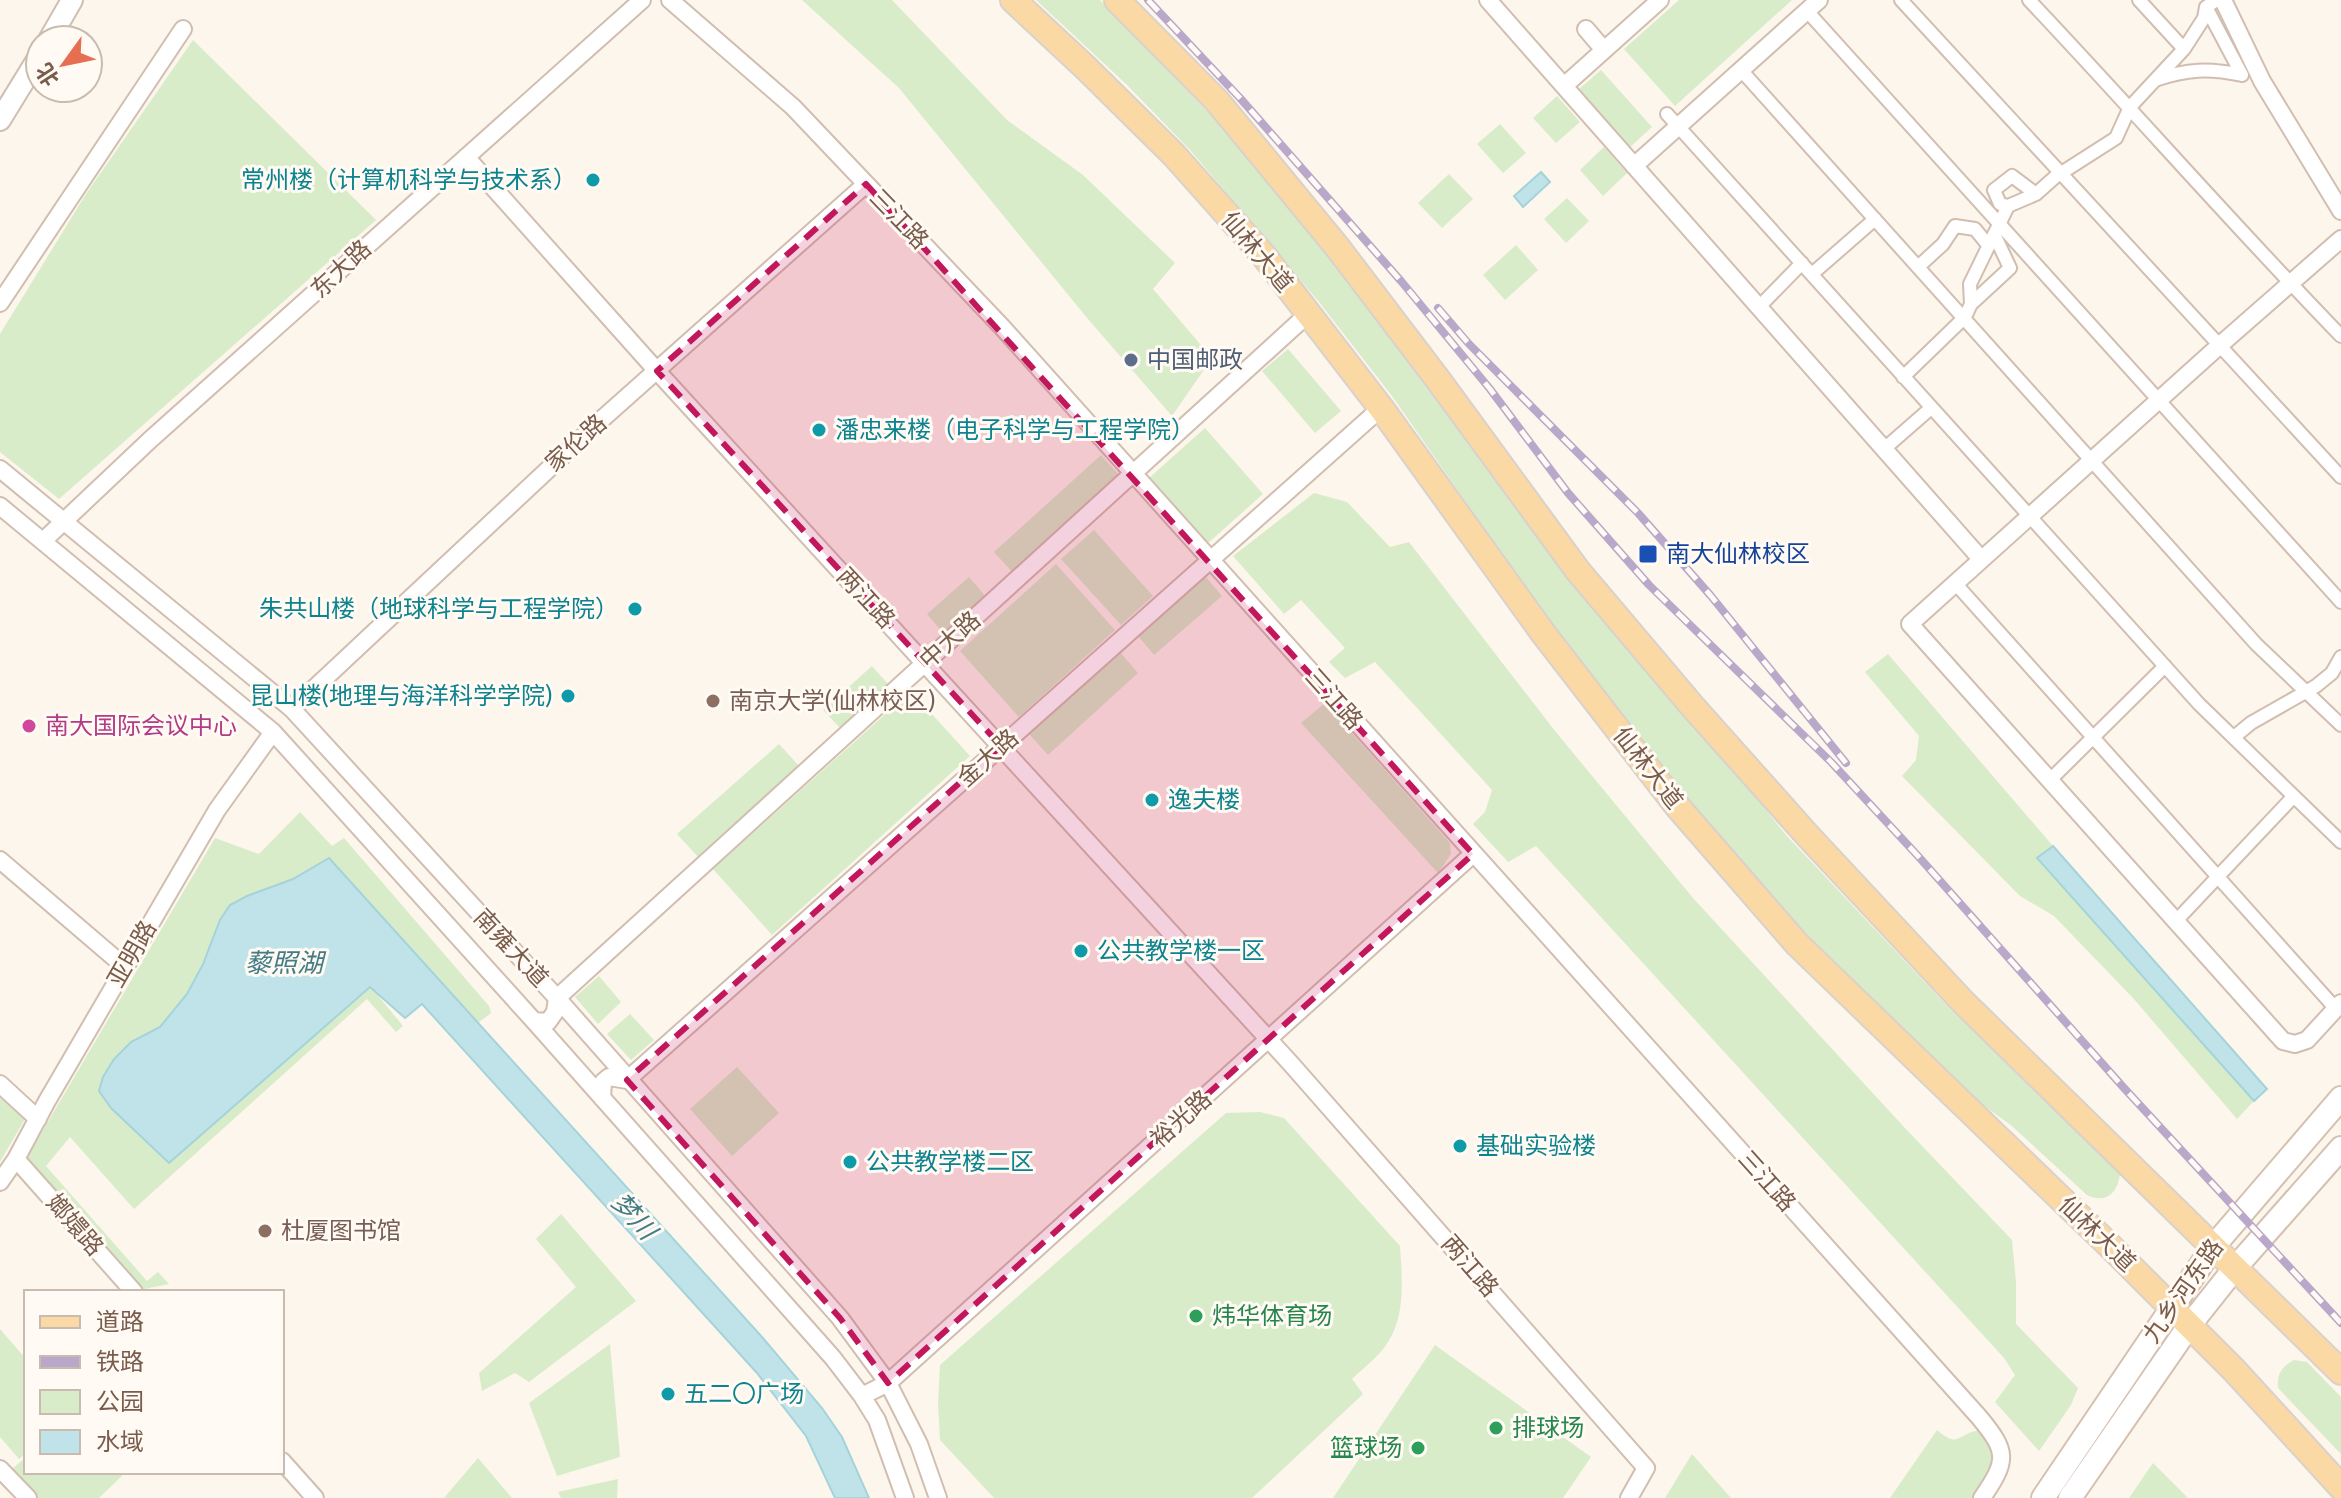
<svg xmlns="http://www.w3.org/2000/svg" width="2341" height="1498" font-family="'Fira Sans Condensed','Noto Sans SC',sans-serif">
  <rect width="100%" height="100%" fill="#fdf6ec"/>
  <!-- green -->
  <path fill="#d8ecc9" d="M802,0H892L1007,120L1083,175L1175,263L1153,289L1212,358L1172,416L1088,319L899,88Z
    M1036,0H1100L1211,115L1326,248L1391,340L1572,581L1700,735L1739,777L1786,835L1952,1011L2117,1166L2120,1175C2117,1194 2105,1204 2087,1195L2012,1126L1958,1087L1840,971L1747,868L1689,799L1576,656L1520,580L1392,396L1319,302L1190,150L1127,85Z
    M1679,0H1792L1675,106L1624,49Z
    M193,40L376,220L59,499L0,452V334L86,194Z
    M1601,70L1652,127L1629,148L1621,144L1581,100L1578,90Z
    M1557,96L1580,122L1556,143L1533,118Z
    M1500,124L1526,153L1503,173L1477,144Z
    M1604,147L1627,173L1603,196L1580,170Z
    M1449,174L1473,199L1442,228L1418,203Z
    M1567,198L1589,221L1566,243L1544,219Z
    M1516,245L1538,270L1505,300L1483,275Z
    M1288,349L1341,411L1315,433L1262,371Z
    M1205,428L1263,494L1207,544L1149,478Z
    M1101,455L1120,476L1013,573L994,552Z
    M1314,493L1347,502L1390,547L1409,542L1555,731L1693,898L1904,1127L2012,1240L2016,1282V1324L2078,1388L2071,1405L2039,1451L1995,1402L2015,1375L2004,1358L1536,846L1508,862L1473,824L1485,812L1492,790L1375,662L1345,678L1329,662L1345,648L1301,600L1284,614L1233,556Z
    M1094,530L1153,596L1121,625L1061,559Z
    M1056,564L1115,630L1019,717L960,651Z
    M1205,576L1222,596L1154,655L1138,636Z
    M969,577L987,598L945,635L927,614Z
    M1120,652L1138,673L1048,755L1029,734Z
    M1888,654L2053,846L2038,859L2254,1101L2237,1119L2133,998L2054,916L2020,896L1902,776L1916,760L1919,736L1865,672Z
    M872,666L889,685L841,729L823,710Z
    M911,691L970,756L772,935L713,869Z
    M1325,703L1450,843L1451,854L1438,873L1301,723Z
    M779,744L800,767L698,857L677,834Z
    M300,812L332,846L344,838L489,1006L491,1013L478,1023L329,858L293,879L247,896L230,905L187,994L160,1027L131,1042L99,1091L111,1108L169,1163L371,987L403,1026L396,1032L367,999L134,1209L70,1137L46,1166L147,1281L158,1272L169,1284L140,1290L26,1159L215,838L259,854Z
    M599,976L621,1002L598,1024L575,997Z
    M630,1014L654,1040L631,1060L607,1034Z
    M737,1067L779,1113L732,1156L690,1109Z
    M0,1097L25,1119L0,1162Z
    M1260,1112L1284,1118L1400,1246C1402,1277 1406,1314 1388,1342C1380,1356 1364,1367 1352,1379L1363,1394L1252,1498H994L940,1440L938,1403L940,1365L1226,1113Z
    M561,1214L636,1301L529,1382L515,1373L482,1391L479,1373L576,1287L536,1239Z
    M0,1329L26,1359V1453L19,1459L0,1437Z
    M610,1344L620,1457L557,1476L529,1403Z
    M1435,1345L1591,1457L1563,1498H1333Z
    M2294,1360L2307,1362L2341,1397V1454L2278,1388C2277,1374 2281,1367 2294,1360Z
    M1937,1430C1959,1449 1957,1434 1979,1430C1985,1434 1987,1439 1990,1446C1998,1467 1984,1481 1972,1498H1890Z
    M1692,1454L1731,1498H1665Z
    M26,1457V1472H126L99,1498H36L12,1469Z
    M478,1458L512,1498H444Z
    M2153,1463L2188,1498H2129Z
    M618,1479L617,1498H561L558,1492Z"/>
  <!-- water -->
  <path fill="#bfe3e8" stroke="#a5d3da" stroke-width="2" d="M1541,172L1550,182L1523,207L1514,196Z
    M2053,846L2267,1089L2254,1101L2037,858Z
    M329,858L762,1337L822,1408L842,1437L869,1498H835L806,1436L757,1373L422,1004L405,1018L370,987L169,1163L111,1108L99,1091L103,1077L114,1059L131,1042L160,1027L187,994L203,964L220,920L230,905L247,896L293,879Z"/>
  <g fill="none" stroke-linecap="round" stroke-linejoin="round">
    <!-- pedestrian casing -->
    <g stroke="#d1beb0" stroke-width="16">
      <path id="pedestrian" d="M1901,0L2341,477
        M2029,0C2134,111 2235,227 2341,336
        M2139,0L2184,49
        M2206,7L2242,75
        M1807,11L2341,602
        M1741,70L2256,644L2341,725
        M2155,80C2187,69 2209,68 2242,75
        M1667,114L2199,704L2341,842
        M2008,206L2000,204L1994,190L2012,176L2036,194
        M1919,266L1943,244L1955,226L1975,229L1988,245
        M1812,274L1875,219
        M1971,304L2010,268L1994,234
        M1759,307L1802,263
        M1903,377L1965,317L1971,304L1970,284L2008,206L2036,194L2055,177L2116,138L2130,107L2184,49L2204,18L2206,7L2217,0
        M1884,449L1931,408
        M1955,583L2336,1009
        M2234,737L2251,723L2316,686L2332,673L2341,657
        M2050,780L2165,666
        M2176,921L2294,796"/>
    </g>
    <!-- minor casing -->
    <g stroke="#d1beb0" stroke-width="20">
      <path id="minor" d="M670,0L793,107L1003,328L1979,1417C2008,1452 2008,1460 1982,1498
        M1488,0L1981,559
        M2223,0L2262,81L2341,211
        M1586,29L1604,50
        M1564,86L1660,0
        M466,157L657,371L1292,1065L1646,1468L1629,1498
        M1634,166L1819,0
        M2341,239L2220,345L1910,624L2283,1041L2295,1044L2307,1040L2341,1003
        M0,303L183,29
        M0,469L292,709L557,998L840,1318L888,1383L919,1444L938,1498
        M0,506L273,732L534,1021L833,1358L862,1396L877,1420L905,1498
        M43,541L151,439L642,0
        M292,709L601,420L866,184
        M0,860L125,967
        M534,1021L548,1022L555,1012L557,998L1308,314
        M0,1084L38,1119
        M602,1098L603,1082L609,1077L627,1080L1381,408
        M16,1159L134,1292
        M0,1182L16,1159L47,1101L217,810L273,732
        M862,1396L888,1383L1473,854
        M282,1461L315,1498
        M0,1469L28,1498"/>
    </g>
    <!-- tertiary casing -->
    <g stroke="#d1beb0" stroke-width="24">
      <path id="tertiary" d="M49,40L72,0
        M0,120L40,55"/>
    </g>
    <!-- secondary casing -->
    <g stroke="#d6c0b0" stroke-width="26">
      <path id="secondary" d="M2043,1498L2213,1247L2341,1098
        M2070,1498L2189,1326L2235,1268L2341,1148"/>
    </g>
    <!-- primary casing -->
    <g stroke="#dad1cd" stroke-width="28">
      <path id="primary" d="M1013,0L1086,68L1174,155L1264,256L1381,408L1543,633L1677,806L1797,944L2113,1249L2234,1370L2341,1487
        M1117,0L1217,101L1338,248L1439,381L1578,571L1693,707L1808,836L1963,1002L2341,1372"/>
    </g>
    <!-- pedestrian -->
    <use href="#pedestrian" stroke="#fff" stroke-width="12"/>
    <!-- minor -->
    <use href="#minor" stroke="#fff" stroke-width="16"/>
    <!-- tertiary -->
    <use href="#tertiary" stroke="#fff" stroke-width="20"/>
    <!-- secondary -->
    <use href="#secondary" stroke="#fff" stroke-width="22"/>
    <!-- primary -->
    <use href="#primary" stroke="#fbd9a5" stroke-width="24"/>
    <!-- rail casing -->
    <g stroke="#b9a8c9" stroke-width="8">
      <path id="rail" d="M1148,0L1240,98L1401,281L1490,389L1568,493L1649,585L1831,762L1918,856L2124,1088L2341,1323
        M1438,308L1469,344L1638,513L1711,596L1846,763"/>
    </g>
    <!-- rail -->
    <use href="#rail" stroke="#fffaf3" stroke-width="5" stroke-dasharray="15" stroke-linecap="butt"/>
  </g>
  <!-- marked area -->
  <path fill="#c2185b" fill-opacity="0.2" stroke="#c2185b" stroke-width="6" stroke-dasharray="16 10" stroke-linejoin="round" d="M866,184L1473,854L888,1383L840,1318L627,1080L1001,746L657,371Z"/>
  <!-- markers -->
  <g fill="#0f9aa8" stroke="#fffaf3" stroke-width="3">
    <circle cx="593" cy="180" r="8"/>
    <circle cx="819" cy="430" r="8"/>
    <circle cx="635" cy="609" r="8"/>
    <circle cx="568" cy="696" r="8"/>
    <circle cx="1152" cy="800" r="8"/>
    <circle cx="1081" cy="951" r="8"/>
    <circle cx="1460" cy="1146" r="8"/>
    <circle cx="850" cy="1162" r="8"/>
    <circle cx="668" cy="1394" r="8"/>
  </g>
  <circle fill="#5c6f8a" stroke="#fffaf3" stroke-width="3" cx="1131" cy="360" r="8"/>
  <rect fill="#1a4fb4" stroke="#fffaf3" stroke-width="3" x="1638" y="544" width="20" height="20" rx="4"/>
  <g fill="#8d6e63" stroke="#fffaf3" stroke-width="3">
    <circle cx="713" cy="701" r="8"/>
    <circle cx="265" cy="1231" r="8"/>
  </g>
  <circle fill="#d1479c" stroke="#fffaf3" stroke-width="3" cx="29" cy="726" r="8"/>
  <g fill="#2e9e5b" stroke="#fffaf3" stroke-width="3">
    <circle cx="1196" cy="1316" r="8"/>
    <circle cx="1496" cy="1428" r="8"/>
    <circle cx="1418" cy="1448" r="8"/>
  </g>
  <g text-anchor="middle" stroke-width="6" stroke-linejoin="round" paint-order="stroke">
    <!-- culture labels -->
    <g font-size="24" fill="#0d838f" stroke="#fffaf3" text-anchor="start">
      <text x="577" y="188" text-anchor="end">常州楼（计算机科学与技术系）</text>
      <text x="835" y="438">潘忠来楼（电子科学与工程学院）</text>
      <text x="619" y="617" text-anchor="end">朱共山楼（地球科学与工程学院）</text>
      <text x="552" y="704" text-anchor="end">昆山楼(地理与海洋科学学院)</text>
      <text x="1168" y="808">逸夫楼</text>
      <text x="1097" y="959">公共教学楼一区</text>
      <text x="1476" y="1154">基础实验楼</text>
      <text x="866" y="1170">公共教学楼二区</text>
      <text x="684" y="1402">五二〇广场</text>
    </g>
    <!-- street labels -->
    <g font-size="24" fill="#7a5c4d" stroke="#fffaf3">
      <text transform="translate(899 219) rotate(46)" y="8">三江路</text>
      <text transform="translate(1257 252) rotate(50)" y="8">仙林大道</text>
      <text transform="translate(341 269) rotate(-43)" y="8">东大路</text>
      <text transform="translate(576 443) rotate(-42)" y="8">家伦路</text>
      <text transform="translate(866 598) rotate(47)" y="8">两江路</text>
      <text transform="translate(950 640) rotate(-42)" y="8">中大路</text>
      <text transform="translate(1334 699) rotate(48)" y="8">三江路</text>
      <text transform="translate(988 758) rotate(-42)" y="8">金大路</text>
      <text transform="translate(1648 768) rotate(52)" y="8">仙林大道</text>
      <text transform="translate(511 948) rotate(47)" y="8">南雍大道</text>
      <text transform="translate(132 954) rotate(-60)" y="8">亚明路</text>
      <text transform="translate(1181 1119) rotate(-42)" y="8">裕光路</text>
      <text transform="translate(1767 1181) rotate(48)" y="8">三江路</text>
      <text transform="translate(75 1225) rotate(49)" y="8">嫏嬛路</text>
      <text transform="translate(2097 1234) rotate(44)" y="8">仙林大道</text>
      <text transform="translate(1470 1266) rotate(49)" y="8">两江路</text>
      <text transform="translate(2183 1291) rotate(-55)" y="8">九乡河东路</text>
    </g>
    <!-- service labels -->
    <g font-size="24" fill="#4e5e75" stroke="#fffaf3" text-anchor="start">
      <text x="1147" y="368">中国邮政</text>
    </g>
    <!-- transit labels -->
    <g font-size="24" fill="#164399" stroke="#fffaf3" text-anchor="start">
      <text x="1666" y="562">南大仙林校区</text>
    </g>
    <!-- education labels -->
    <g font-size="24" fill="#785e54" stroke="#fffaf3" text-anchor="start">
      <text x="729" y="709">南京大学(仙林校区)</text>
      <text x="281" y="1239">杜厦图书馆</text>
    </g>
    <!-- hotel labels -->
    <g font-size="24" fill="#b23c85" stroke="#fffaf3" text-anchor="start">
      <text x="45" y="734">南大国际会议中心</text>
    </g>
    <!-- leisure labels -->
    <g font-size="24" fill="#27864d" stroke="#fffaf3" text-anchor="start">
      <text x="1212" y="1324">炜华体育场</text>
      <text x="1512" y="1436">排球场</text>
      <text x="1402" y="1456" text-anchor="end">篮球场</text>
    </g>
    <!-- water labels -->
    <g font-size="26" font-style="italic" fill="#437c86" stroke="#fffaf3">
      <text x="284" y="972">藜照湖</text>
      <text transform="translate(634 1216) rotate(48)" y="9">梦川</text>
    </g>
  </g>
  <!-- legend -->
  <rect x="24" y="1290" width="260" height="184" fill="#fffaf3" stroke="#cabbb1" stroke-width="2"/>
  <rect x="40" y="1316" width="40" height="12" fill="#fbd9a5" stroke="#cabbb1" stroke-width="2"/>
  <text x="96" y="1330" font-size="24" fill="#7a5c4d">道路</text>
  <rect x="40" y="1356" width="40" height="12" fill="#b9a8c9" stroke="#cabbb1" stroke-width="2"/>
  <text x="96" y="1370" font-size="24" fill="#7a5c4d">铁路</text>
  <rect x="40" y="1390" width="40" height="24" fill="#d8ecc9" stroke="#cabbb1" stroke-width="2"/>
  <text x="96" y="1410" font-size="24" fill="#7a5c4d">公园</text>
  <rect x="40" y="1430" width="40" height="24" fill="#bfe3e8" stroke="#cabbb1" stroke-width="2"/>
  <text x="96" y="1450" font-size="24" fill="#7a5c4d">水域</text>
  <!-- north arrow -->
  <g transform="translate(64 64) rotate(237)"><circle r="38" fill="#fffaf3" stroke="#cabbb1" stroke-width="2"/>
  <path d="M0-6L14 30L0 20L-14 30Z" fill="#e76f51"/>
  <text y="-12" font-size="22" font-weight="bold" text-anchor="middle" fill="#7a5c4d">北</text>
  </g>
</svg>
